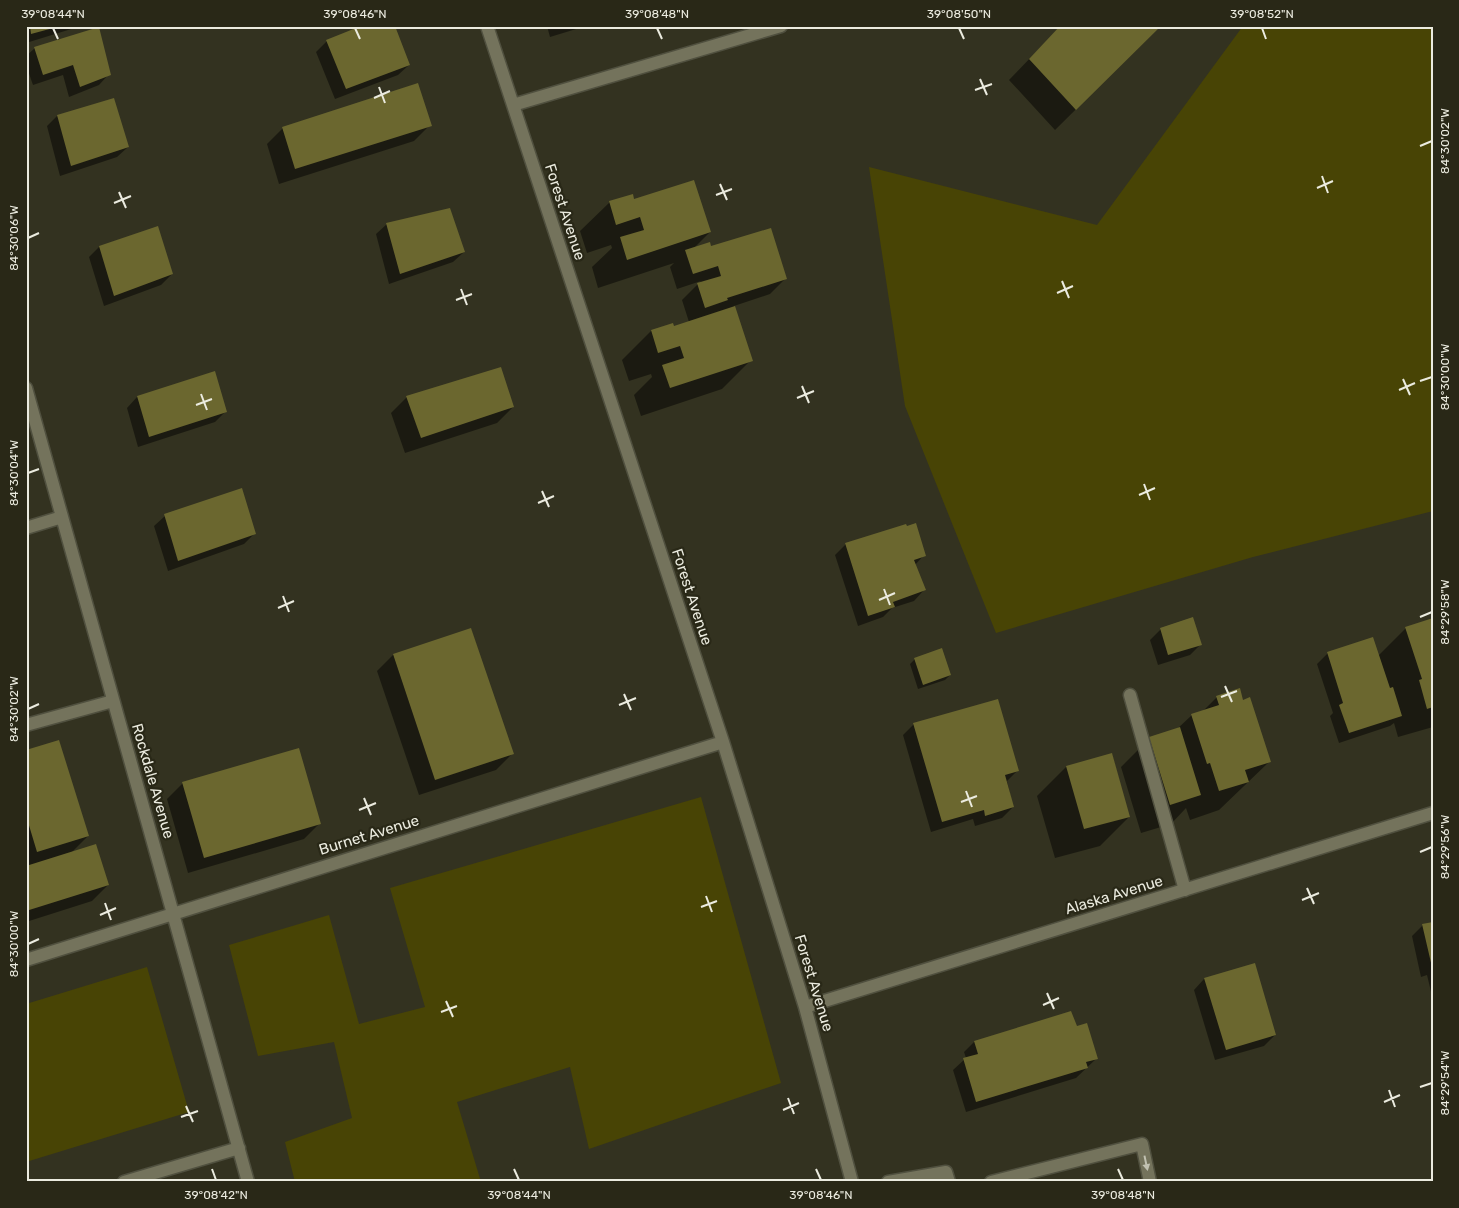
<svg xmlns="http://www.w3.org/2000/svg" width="1459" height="1208" font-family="Rubik,sans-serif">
  <rect width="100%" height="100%" fill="#333220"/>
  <!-- green -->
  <path fill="#484405" d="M1243,26H1433V511L1253,557L996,633L905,406L869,167L1097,225Z
    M701,797L781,1083L589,1149L570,1067L457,1102L481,1182H295L285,1142L352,1118L334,1042L258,1056L229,945L329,915L359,1024L425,1007L390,888Z
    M147,967L189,1112L26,1162V1004Z"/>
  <!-- shadow -->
  <path fill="#0007" d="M26,26H81L26,43Z
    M547,26H586L550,37Z
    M1061,26H1160L1055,130L1009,80Z
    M327,41L409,65L398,75L335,99L316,52Z
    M35,48L109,74L99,85L69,97L63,75L33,85L26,65V56Z
    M57,116L128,147L117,157L60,176L47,126Z
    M430,125L414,141L279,184L267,144L283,128Z
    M633,200L710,232L693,249L711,248L786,278L770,294L734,306L751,360L722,389L641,416L634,395L652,377L651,374L629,381L622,360L651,331L672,324L673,328L689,322L682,300L701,281L677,289L670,267L674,263L598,288L592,267L612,248L611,245L587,253L580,231L610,202Z
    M387,224L464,252L453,262L389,284L376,234Z
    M99,247L172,274L161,285L104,306L89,257Z
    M137,397L225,412L215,422L138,447L127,408Z
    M407,397L513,407L497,423L405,453L391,413Z
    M165,516L254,534L244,544L168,571L154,526Z
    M846,544L924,555L915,565L924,590L914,601L892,608L883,617L858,626L835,555Z
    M1433,620V727L1398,737L1394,723L1390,726L1339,743L1330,716L1333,713L1317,664L1328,653L1378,656L1406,628Z
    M471,629L512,754L496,770L419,795L377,671L393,655Z
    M1161,629L1200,645L1190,655L1158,665L1150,640Z
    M915,659L950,675L945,680L918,689L910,664Z
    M1217,697L1242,702L1269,762L1219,810L1190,820L1186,808L1171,824L1141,833L1121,767L1150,738L1177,729L1192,715L1202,712Z
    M914,724L1017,771L1007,781L1013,807L1002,818L975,826L973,819L931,832L903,735Z
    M26,752L88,836L70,854L108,885L92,901L26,922Z
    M1112,754L1129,817L1100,846L1055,858L1037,796L1066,767Z
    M183,783L320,823L304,839L188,873L167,799Z
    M1433,923V1000L1427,975L1421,977L1412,936L1423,925Z
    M1254,964L1275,1035L1264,1046L1215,1060L1194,990L1204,979Z
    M1076,1028L1097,1058L1076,1078L966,1112L953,1070L966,1058L964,1052L974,1042Z"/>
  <!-- building -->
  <path fill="#6b672f" d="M30,26H57V27L31,34Z
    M361,26H395L410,65L346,89L326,40Z
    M1060,26H1161L1076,110L1029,59Z
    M99,27L111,75L80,87L73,65L43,75L34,47Z
    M418,83L432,126L295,169L282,127Z
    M114,98L129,147L71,166L57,115Z
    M694,180L711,232L627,260L620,237L644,230L640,217L616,225L609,201L633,194L634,199Z
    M450,208L465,252L400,274L386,223Z
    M158,226L173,274L114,296L99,246Z
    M771,228L787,279L727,298L728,300L705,308L697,283L721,276L718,266L693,274L685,250L710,242L711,246Z
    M735,306L753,361L670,388L662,365L684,358L680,346L658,353L651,330L673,323L674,326Z
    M501,367L514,407L421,438L406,396Z
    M215,371L227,412L149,437L137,396Z
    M242,488L256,534L178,561L164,514Z
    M916,523L926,556L914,560L926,590L893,602L895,607L868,616L845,543L906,524L907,526Z
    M1193,617L1202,645L1168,655L1160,628Z
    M1433,618V707L1427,709L1419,680L1422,679L1405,627Z
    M471,628L514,754L435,780L393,654Z
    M1373,637L1390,688L1393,687L1402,716L1349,733L1339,705L1343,703L1327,652Z
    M942,648L951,675L923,685L914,658Z
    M1240,688L1243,700L1250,697L1271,762L1245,770L1249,782L1219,791L1210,763L1207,764L1191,714L1219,705L1216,696Z
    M998,699L1019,771L1005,775L1014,807L985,816L984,810L942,822L913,723Z
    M1180,727L1201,795L1170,805L1149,737Z
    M59,740L89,836L37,852L28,822L26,823V750Z
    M299,748L321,824L204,858L182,782Z
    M1112,753L1130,817L1084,829L1066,766Z
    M96,844L109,885L26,911V866Z
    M1433,922V967H1432L1422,924Z
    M1255,963L1276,1035L1226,1050L1204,978Z
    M1071,1011L1077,1026L1087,1023L1098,1059L1086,1062L1088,1068L976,1102L963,1058L978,1054L974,1041Z"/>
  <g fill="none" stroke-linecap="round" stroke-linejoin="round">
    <!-- minor casing -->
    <g stroke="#50503f" stroke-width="15">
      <path id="minor" d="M487,26L723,742L805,1007L852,1182
        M513,105L781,26
        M26,388L248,1182
        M26,528L62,517
        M1130,695L1185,890
        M26,725L113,701
        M26,960L723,742
        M805,1007L1433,813
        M124,1182L239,1148
        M888,1182L946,1172L949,1182
        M991,1182L1142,1144L1150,1182"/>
    </g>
    <!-- minor -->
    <use href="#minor" stroke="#74735c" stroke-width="12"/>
  </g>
  <!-- one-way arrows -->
  <defs><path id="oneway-solid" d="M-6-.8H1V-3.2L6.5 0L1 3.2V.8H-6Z" transform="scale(1.25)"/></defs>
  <use fill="#c1c1b1" href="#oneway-solid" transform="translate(1146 1163) rotate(78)"/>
  <!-- ticks -->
  <path fill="none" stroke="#ebebdf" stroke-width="2" d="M53,28L58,39M355,28L360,39M657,28L662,39M959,28L964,39M1262,28L1266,39M980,79L987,95M379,87L385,103M975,90L992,84M374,98L390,91M1420,146L1432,141M1322,176L1328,193M720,184L727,200M1317,188L1333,181M119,192L126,208M716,195L732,189M114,203L131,196M28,238L39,233M1062,281L1069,298M461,289L467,305M1057,293L1073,286M456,300L472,294M1403,379L1410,395M1420,381L1432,377M802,386L809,403M1399,390L1415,383M201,394L207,410M797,398L814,391M196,405L212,399M28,473L39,469M1144,484L1150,500M542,491L549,507M1139,495L1155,488M538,503L554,496M884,589L890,605M283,596L289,612M879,600L895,593M278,608L294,601M1420,617L1432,612M1225,686L1232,702M624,694L631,710M1221,697L1237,691M619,705L636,698M28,709L39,704M966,791L972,807M364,798L371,815M961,802L977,796M359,810L376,803M1420,852L1432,847M1307,888L1314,904M706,896L712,912M1302,900L1319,893M105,903L111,920M701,907L717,901M100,915L116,908M28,944L39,939M1047,993L1054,1009M446,1001L453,1017M1043,1005L1059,998M441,1012L457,1006M1420,1087L1432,1083M1389,1090L1395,1107M788,1098L794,1114M1384,1102L1400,1095M186,1106L193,1122M783,1110L799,1103M181,1117L198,1111M212,1169L216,1180M514,1169L519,1180M816,1169L821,1180M1118,1169L1123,1180"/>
  <g text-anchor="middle" stroke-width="4.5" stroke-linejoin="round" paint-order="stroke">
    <!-- street labels -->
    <g font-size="15" fill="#ebebdf" stroke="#292817">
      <text transform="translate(565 212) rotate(72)" y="5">Forest Avenue</text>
      <text transform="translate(692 597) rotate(72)" y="5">Forest Avenue</text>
      <text transform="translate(153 781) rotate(74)" y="5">Rockdale Avenue</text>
      <text transform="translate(369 835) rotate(-17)" y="5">Burnet Avenue</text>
      <text transform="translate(1114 895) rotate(-17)" y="5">Alaska Avenue</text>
      <text transform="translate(814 983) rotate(73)" y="5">Forest Avenue</text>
    </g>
  </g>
  <!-- border -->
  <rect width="1459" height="1208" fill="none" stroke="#292817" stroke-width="55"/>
  <rect x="28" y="28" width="1404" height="1152" fill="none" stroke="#ebebdf" stroke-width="2"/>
  <g font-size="12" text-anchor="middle" fill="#ebebdf">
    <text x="53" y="18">39°08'44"N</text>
    <text x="355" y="18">39°08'46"N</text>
    <text x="657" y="18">39°08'48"N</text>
    <text x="959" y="18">39°08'50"N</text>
    <text x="1262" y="18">39°08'52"N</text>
    <text transform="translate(1445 141) rotate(-90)" y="4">84°30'02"W</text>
    <text transform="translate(14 238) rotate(-90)" y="4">84°30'06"W</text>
    <text transform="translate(1445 377) rotate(-90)" y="4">84°30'00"W</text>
    <text transform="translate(14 473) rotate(-90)" y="4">84°30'04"W</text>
    <text transform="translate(1445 612) rotate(-90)" y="4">84°29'58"W</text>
    <text transform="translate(14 709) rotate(-90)" y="4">84°30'02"W</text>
    <text transform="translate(1445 847) rotate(-90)" y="4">84°29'56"W</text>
    <text transform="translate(14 944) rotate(-90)" y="4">84°30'00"W</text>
    <text transform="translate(1445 1083) rotate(-90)" y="4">84°29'54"W</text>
    <text x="216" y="1199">39°08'42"N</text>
    <text x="519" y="1199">39°08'44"N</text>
    <text x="821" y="1199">39°08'46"N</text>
    <text x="1123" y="1199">39°08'48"N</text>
  </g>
</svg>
